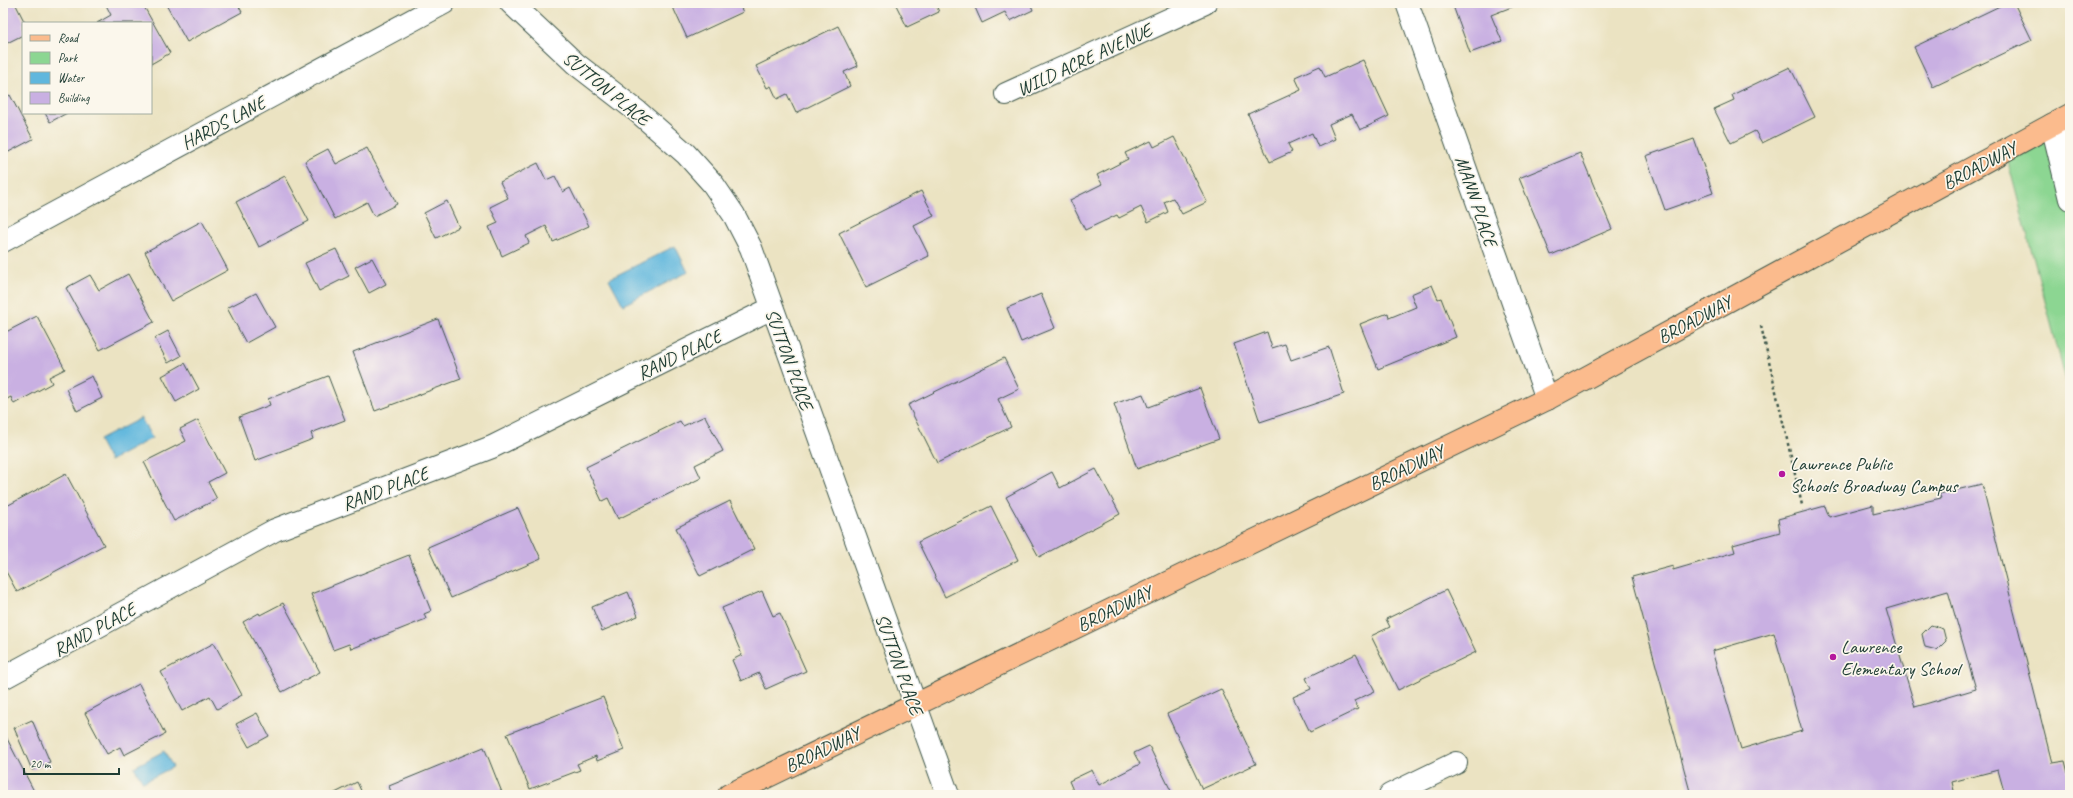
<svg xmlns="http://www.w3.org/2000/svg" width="2073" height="798" font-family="Caveat,sans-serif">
  <rect width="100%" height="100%" fill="#fbf7ec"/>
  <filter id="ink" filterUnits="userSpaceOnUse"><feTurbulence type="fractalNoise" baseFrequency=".025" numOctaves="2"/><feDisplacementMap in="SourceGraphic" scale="8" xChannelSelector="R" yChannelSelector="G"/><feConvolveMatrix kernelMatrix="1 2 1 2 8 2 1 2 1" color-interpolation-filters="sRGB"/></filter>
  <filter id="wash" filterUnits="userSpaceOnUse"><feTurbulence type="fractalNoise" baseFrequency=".012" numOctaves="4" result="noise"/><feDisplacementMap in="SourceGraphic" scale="16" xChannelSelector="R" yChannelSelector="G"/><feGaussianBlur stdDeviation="0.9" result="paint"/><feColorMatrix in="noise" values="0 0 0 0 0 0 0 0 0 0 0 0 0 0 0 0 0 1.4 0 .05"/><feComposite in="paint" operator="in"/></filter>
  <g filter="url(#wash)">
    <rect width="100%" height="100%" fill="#ebe3c2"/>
    <!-- green -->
    <path fill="#8cd692" stroke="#568a63" d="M2070,114V395L2005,151Z"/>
    <!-- water -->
    <path fill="#60b7dd" stroke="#407a88" d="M675,246L688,272L623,305L609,279Z
      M141,418L152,438L110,461L99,440Z
      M164,751L173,767L143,782L134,767Z"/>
    <g id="blocks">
      <!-- building -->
      <path fill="#c9b0e2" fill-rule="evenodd" d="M9,3H15L25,23H23V35L3,45V6Z
        M105,3H142L170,53L151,64V23H97L111,15Z
        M165,3H237L242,12L187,42Z
        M671,3H738L743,12L687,38Z
        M895,3H935L939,12L907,27Z
        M973,3H1030L1033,10L1010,21L1005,12L982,23Z
        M1452,3H1522L1491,15L1502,41L1470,53Z
        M2006,3H2014L2032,40L1933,87L1914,47Z
        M838,26L858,66L844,72L850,86L796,113L787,94L777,99L771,86L767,88L756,66Z
        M1363,60L1389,116L1360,130L1352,114L1329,124L1335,139L1318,147L1312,133L1288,144L1292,152L1270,162L1248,114L1301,90L1295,77L1320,66L1325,77Z
        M1790,67L1815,117L1762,143L1755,131L1731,143L1714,109L1734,100L1732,95Z
        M10,95L33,139L3,155V99Z
        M45,113H67L50,122Z
        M1174,137L1207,202L1182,214L1173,198L1164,202L1168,212L1148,222L1141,207L1119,218L1117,215L1085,230L1070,200L1102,184L1097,175L1128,159L1125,153L1151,141L1154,147Z
        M1694,139L1713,193L1665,210L1646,156Z
        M367,148L397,204L374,216L367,202L335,219L305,161L328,149L336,164Z
        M1580,153L1612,229L1551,255L1519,178Z
        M538,163L546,180L555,176L563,192L570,188L589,226L553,242L546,226L526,236L529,243L502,256L489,227L498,223L490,207L508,198L500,182Z
        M285,176L309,221L259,247L236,202Z
        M921,191L934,216L914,226L929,256L866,287L839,233Z
        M447,201L459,227L436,238L424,213Z
        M202,221L228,270L171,301L145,252Z
        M336,249L349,276L319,291L305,263Z
        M372,258L386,284L369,293L355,267Z
        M128,274L154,322L100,350L66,288L90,275L99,290Z
        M1432,285L1438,299L1441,298L1456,337L1378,369L1360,324L1388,313L1389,318L1416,307L1411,294Z
        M256,293L275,327L246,343L227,308Z
        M1041,294L1055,328L1021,342L1007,308Z
        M37,316L65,369L49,377L52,383L14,404L11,397L3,401V331L4,333Z
        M438,319L461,379L375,411L353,352Z
        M168,331L181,356L168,363L155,338Z
        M1267,332L1272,348L1285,344L1291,360L1329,347L1344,394L1260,422L1234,344Z
        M1004,358L1019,389L998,399L1011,427L937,463L908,405Z
        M185,363L199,389L176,402L162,376Z
        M92,376L102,398L77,411L66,389Z
        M328,376L345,420L311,433L313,439L255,461L239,417L270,405L268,399Z
        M1200,388L1219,439L1137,469L1114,404L1143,394L1148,407Z
        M705,416L723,451L695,465L701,478L618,519L608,498L602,501L586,467L680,421L683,426Z
        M198,420L225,473L208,482L217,499L174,521L144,462L186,441L180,429Z
        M1096,469L1120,514L1039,557L1006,497L1052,472L1060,488Z
        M66,474L104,545L17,592L3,566V508Z
        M1982,484L2052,763L2065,761L2068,773L2070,772V795H2005L1998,770L1952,782L1955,795H1691L1632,577L1673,566V570L1735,552L1733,545L1780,532L1778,519L1825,506L1829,517L1873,505V514L1941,498L1939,494ZM1948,591L1976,689L1915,707L1886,609ZM1774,633L1802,731L1741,749L1712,651Z
        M730,501L754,549L700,576L676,528Z
        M991,506L1018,560L945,597L918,542Z
        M518,508L541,559L451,598L428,547Z
        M409,555L431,611L424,614L426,619L351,649L349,644L333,650L311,594Z
        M1446,590L1476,652L1398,690L1371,636L1390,627L1386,619Z
        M762,591L773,616L780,613L806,671L766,689L759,673L741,681L732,660L742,655L722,608Z
        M628,592L638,616L602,631L592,607Z
        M283,603L320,672L282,692L243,622L259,613L260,615Z
        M1931,625L1943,629L1946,641L1937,650L1925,647L1922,634Z
        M214,643L242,695L217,709L210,696L182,711L161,672Z
        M1356,654L1375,691L1354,701L1358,709L1310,732L1293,697L1311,689L1306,678Z
        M139,684L165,734L124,755L120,747L107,754L85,713Z
        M1221,689L1256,764L1202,789L1167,714Z
        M603,697L624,750L597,761L596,756L577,764L580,770L530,789L507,734Z
        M257,713L269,736L249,747L236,724Z
        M32,720L50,762L32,770L14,728Z
        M3,731L36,795H3Z
        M1149,746L1173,795H1075L1069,781L1092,770L1099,785L1140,764L1134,753Z
        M484,747L503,795H392L389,786Z
        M357,782L363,795H331Z"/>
    </g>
  </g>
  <g filter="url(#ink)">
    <use href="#blocks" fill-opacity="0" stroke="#3e5649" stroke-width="1"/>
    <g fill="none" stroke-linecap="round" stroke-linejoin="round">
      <!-- minor casing -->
      <g stroke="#3e5649" stroke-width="24">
        <path id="minor" d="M511,3L576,64L638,112L686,154L713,184L734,215L751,248L948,795
          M1407,3L1547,399
          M1006,94L1205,3
          M2052,125L2070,199
          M3,241L444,3
          M3,678L275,530L492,447L772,308
          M1390,795L1456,763"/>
      </g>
      <!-- major casing -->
      <g stroke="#3e5649" stroke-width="24">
        <path id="major" d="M729,795L1547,399L2070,115"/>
      </g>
      <!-- path -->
      <path stroke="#3e5649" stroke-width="2.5" stroke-dasharray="3 3" stroke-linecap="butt" d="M1761,326L1802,505"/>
      <!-- minor -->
      <use href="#minor" stroke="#fff" stroke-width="22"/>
      <!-- major -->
      <use href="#major" stroke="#fbbb8d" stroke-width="22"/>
    </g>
  </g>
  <!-- markers -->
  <g fill="#b5179e" stroke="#fbf7ec" stroke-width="1.5">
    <circle cx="1782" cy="474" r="4"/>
    <circle cx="1833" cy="657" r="4"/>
  </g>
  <g text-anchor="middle" stroke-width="3.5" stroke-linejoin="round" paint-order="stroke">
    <!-- street labels -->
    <g font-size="19" fill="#1f3d34" stroke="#fbf7ec">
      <text transform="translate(1084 59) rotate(-25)" y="7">WILD ACRE AVENUE</text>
      <text transform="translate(607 88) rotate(39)" y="7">SUTTON PLACE</text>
      <text transform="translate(223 122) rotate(-28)" y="7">HARDS LANE</text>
      <text transform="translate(1979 165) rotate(-28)" y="7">BROADWAY</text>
      <text transform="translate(1477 201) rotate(71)" y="7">MANN PLACE</text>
      <text transform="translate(1694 319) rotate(-28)" y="7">BROADWAY</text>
      <text transform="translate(679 354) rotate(-26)" y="7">RAND PLACE</text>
      <text transform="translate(790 359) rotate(70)" y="7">SUTTON PLACE</text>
      <text transform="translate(1406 467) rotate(-26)" y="7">BROADWAY</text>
      <text transform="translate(385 488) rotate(-21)" y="7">RAND PLACE</text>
      <text transform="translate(1114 608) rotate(-26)" y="7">BROADWAY</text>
      <text transform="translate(94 629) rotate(-29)" y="7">RAND PLACE</text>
      <text transform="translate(900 664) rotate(70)" y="7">SUTTON PLACE</text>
      <text transform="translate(822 749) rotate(-26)" y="7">BROADWAY</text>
    </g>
    <!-- poi labels -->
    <g font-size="19" fill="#1f3d34" stroke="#fbf7ec" text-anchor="start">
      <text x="1790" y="470">Lawrence Public<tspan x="1790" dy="22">Schools Broadway Campus</tspan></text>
      <text x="1841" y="653">Lawrence<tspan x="1841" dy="22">Elementary School</tspan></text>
    </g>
  </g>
  <!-- margin -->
  <rect width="2073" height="798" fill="none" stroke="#fbf7ec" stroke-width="16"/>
  <!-- legend -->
  <rect x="22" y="22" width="130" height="92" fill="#fbf7ec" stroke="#a3ada2"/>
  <rect x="30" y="35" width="20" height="6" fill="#fbbb8d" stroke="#a3ada2"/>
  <text x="58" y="42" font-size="12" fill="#1f3d34">Road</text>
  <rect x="30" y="52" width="20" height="12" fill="#8cd692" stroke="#a3ada2"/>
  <text x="58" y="62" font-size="12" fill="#1f3d34">Park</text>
  <rect x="30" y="72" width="20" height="12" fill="#60b7dd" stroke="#a3ada2"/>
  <text x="58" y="82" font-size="12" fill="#1f3d34">Water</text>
  <rect x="30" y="92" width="20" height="12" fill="#c9b0e2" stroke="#a3ada2"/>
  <text x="58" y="102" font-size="12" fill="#1f3d34">Building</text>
  <!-- scale -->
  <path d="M24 768v6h95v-6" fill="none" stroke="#1f3d34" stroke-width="2"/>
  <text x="30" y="768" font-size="12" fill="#1f3d34" stroke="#fbf7ec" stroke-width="3" paint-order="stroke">20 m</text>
</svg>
